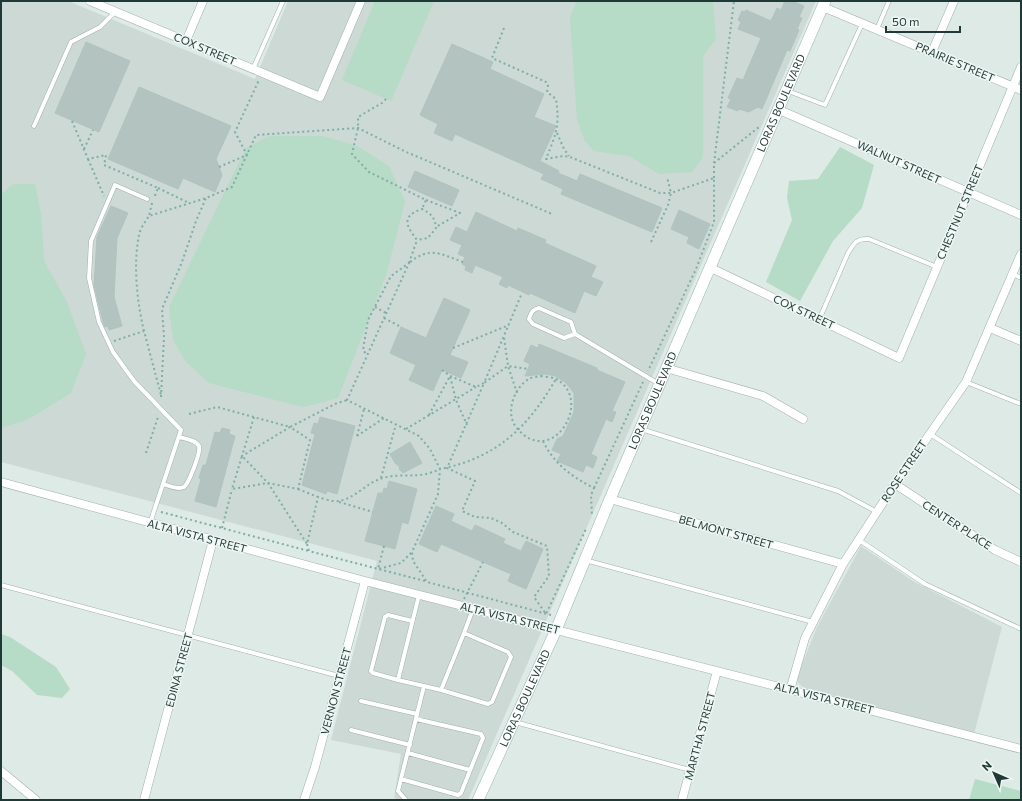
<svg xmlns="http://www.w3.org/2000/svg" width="1022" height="801" font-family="Commissioner,sans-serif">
  <rect width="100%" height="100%" fill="#deeae6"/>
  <!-- built -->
  <path fill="#ccd9d5" d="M1,1H68L255,79L288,1H816L468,800H400L394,798L401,754L331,740L377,561L1,462Z
    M861,546L913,581L1002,627L974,734L804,688L798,683L797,677L817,627Z"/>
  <!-- green -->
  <path fill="#b6dbc6" d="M375,1H434L391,101L342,80Z
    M575,1H713L716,39L703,56V157L692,172L659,174L629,156L594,151L585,141L577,120L570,17L575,5Z
    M269,136H323L357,146L389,166L405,202L386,275L338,398L303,407L209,383L186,362L173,340L169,307L246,148Z
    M840,147L874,165L862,208L833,241L800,301L766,282L792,220L787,198L789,181L818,179Z
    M13,184H35L41,214L44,261L67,302L86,354L71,393L27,420L1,428V195Z
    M1,634L10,637L56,667L70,689L62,698L37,695L12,671L1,665Z
    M975,779L1021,791V800H969Z"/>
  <!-- building -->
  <path fill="#b3c4c0" stroke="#b0c3be" d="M785,1H792L804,6L799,17L802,18L797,29L799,30L790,51L787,50L762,109L758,107L749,112L739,109L738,111L727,107L731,99L728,98L737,78L743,80L761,38L738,29L741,22L738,20L742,11L745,12L746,10L771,21L777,8L781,10Z
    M86,42L130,61L99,132L55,113Z
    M452,44L493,62L490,69L544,94L534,117L556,126L540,161L559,171L558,173L577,181L580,174L662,208L652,232L561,194L563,189L541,179L544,174L455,134L452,141L434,133L438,124L420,115Z
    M139,87L231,126L216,159L222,175L215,192L183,178L178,189L108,159Z
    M415,171L459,190L452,206L408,187Z
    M111,206L128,213L117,238L114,297L122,326L109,330L108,326L105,327L103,322L94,285L97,237Z
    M679,210L710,224L699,249L687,243L689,237L671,229Z
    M476,212L517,231L518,228L546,240L545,243L596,266L591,277L603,282L596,296L584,291L575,313L530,293L529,295L508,285L507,288L499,284L503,277L475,265L472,273L465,270L466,266L462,264L465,257L458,254L462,245L450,240L456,227L467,232Z
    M444,298L470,310L450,355L468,362L461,378L442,370L433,391L409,380L416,365L390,353L401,327L426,338Z
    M539,344L597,368V370L625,382L612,411L616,412L612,422L606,419L591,454L597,457L593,468L586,465L583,472L557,461L561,454L552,450L557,439L563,436L574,412V393L565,382L555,376L546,374L525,376L530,364L524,361L531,345L538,348Z
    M320,417L355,426L337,494L327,491L326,494L302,485L315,434L311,433L314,423L318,424Z
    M222,428L230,430L229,434L235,436L216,507L195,501L201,479L199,478L203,465H206L215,432L220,433Z
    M410,442L422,463L403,473L399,469L400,467L395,463L390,454Z
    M389,481L417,489L408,524L402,522L395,549L365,541L378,493H383L384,488L387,489Z
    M436,506L454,514L451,521L472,531L475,525L505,539L503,543L521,551L526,541L543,549L526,589L508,581L511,574L441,544L437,552L419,544Z"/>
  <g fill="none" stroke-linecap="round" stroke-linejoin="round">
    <!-- service casing -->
    <g stroke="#a1b1ae" stroke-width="5">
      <path id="service" d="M877,29L889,1
        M253,69L283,1
        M788,91L825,105L862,24
        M34,126L71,42L100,27L115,12
        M147,199L115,185L91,241L89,278L99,322L113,352L134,381L181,430L150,523
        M1013,274L1021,278
        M819,320L848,253C854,243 857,238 869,239L937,267
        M575,334L571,322L539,308C533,309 531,312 529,319L533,324L564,338L575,334L659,384
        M966,382L1021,404
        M641,429L838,491L877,512
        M930,434L1021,493
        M163,484C169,486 178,490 184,487C189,483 201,452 199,446C196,440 186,439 179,437
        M859,540L925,584L1021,629
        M585,560L813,622
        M1,585L339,676
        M412,621L388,615L385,617L371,671L373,673L398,680L419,595
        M464,633L473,609
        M398,680L441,690L488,704L492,702L511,657L508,652L464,633L441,690
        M361,701L417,714
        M515,722L690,770
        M351,730L410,745
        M408,753L470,770
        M401,779L458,795L461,793L483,738L481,734L416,719
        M406,800L398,791L424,686"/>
    </g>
    <!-- minor casing -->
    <g stroke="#a1b1ae" stroke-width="9">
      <path id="minor" d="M90,1L320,97L361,1
        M823,7L1021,90
        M186,41L203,1
        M932,52L954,1
        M777,109L1021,215
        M709,267L899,358L1021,67
        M990,328L1021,341
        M666,368L763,396L803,419
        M1,482L365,581L1021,749
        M895,484L995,550L1021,562
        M610,499L843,564
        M790,690L805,638L843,564L895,484L966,382L1021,254
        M1,771L36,800
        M144,800L213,540
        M304,800L315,767L365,581
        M682,800L717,671"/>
    </g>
    <!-- secondary casing -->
    <g stroke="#9db5b0" stroke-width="12">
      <g id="secondary">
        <path id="s1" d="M478,800L556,630L610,499L825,1"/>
      </g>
    </g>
    <!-- path -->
    <path stroke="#7eaea6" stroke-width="2" stroke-dasharray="2 3" stroke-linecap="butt" d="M504,28L492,58L546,82L548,85L547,92L556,99C560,126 556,134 546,159L563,156L570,157L660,193H671L714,178V222L696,269L648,371
      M386,99L382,103L358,117V128L352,154L369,172L426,200L422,209
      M72,121L88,159L106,155L104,165L158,188L154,198
      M557,133L564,149L569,156
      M84,149L93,130
      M88,159L104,196
      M714,163L734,1
      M219,167L247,155L235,132L259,80
      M714,178V163L759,127
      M158,188L189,203
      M426,200L460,213L436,227
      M152,203L149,216L206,198L232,187L256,135L358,128L404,151L552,214
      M651,242L668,205L671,193L667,177
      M410,262C431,246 440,254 463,262
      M409,263L417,240C406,226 401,216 422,209C431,214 435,217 436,228L428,238L417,240
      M375,307L386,313
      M384,318L401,327
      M144,331C137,302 133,265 139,235C140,229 145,222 149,216
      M504,338L508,366L484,383L447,468L475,481L462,511L475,517L491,518L502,523L513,532L547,546L549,576L534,597L546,614L586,529
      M114,341L144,331L161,395
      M453,348L509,325
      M442,370L450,376L476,387L484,383L522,293
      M541,376C545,377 552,377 556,379C595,400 551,471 516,427C505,413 514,387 529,379C532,377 537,377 541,376Z
      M517,393L508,366L528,369
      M161,397L164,337L162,309L182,262L196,221L206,198
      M189,414L217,407L290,427L335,404L347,400
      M429,415L450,376L456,400L467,425
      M254,417L242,456L290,427L310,440L298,489L268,483L232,489L242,456L268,483L307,544L318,497C324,499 333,502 339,501C356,498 367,482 383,478C404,472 418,480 440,469L430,449L419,436L347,400L409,263L391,276L368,320L363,350L367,355
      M406,429L476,387
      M357,436L384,418
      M357,436L364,409
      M543,441C554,464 572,477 594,488L591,495L592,516
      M146,453L158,417
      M381,478L396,424
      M594,488L643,382
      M298,489L318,497
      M339,502L373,512
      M161,512L309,551
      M222,528L232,489
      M307,544L309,551L425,581
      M384,546L378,569L401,563L412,552
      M464,599L483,562
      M551,615L427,582L413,561L412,552L438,494L440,469C497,458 528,427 556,379"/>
    <!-- service -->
    <use href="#service" stroke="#fff" stroke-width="4"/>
    <!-- minor -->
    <use href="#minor" stroke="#fff" stroke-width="8"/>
    <!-- secondary -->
    <use href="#secondary" stroke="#fff" stroke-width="11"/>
  </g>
  <g text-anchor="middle" stroke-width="3" stroke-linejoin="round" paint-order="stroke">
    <!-- street labels -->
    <g font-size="11" fill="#1f3936" stroke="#eef6f3">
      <text transform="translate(205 49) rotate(23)" y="4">COX STREET</text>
      <text transform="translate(955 62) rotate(23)" y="4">PRAIRIE STREET</text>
      <text dy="4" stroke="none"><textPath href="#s1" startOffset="760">LORAS BOULEVARD</textPath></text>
      <text transform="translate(899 162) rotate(24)" y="4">WALNUT STREET</text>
      <text transform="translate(960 212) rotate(-67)" y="4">CHESTNUT STREET</text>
      <text transform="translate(804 312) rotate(25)" y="4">COX STREET</text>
      <text dy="4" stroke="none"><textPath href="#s1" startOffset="436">LORAS BOULEVARD</textPath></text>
      <text transform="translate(904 471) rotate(-56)" y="4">ROSE STREET</text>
      <text transform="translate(957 525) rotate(33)" y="4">CENTER PLACE</text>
      <text transform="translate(726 532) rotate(16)" y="4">BELMONT STREET</text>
      <text transform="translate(197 536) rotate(15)" y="4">ALTA VISTA STREET</text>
      <text transform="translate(510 618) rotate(14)" y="4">ALTA VISTA STREET</text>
      <text transform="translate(179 670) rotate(-75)" y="4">EDINA STREET</text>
      <text transform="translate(336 691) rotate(-75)" y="4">VERNON STREET</text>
      <text transform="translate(824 698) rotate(14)" y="4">ALTA VISTA STREET</text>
      <text dy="4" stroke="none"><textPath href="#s1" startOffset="112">LORAS BOULEVARD</textPath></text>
      <text transform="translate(700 736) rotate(-75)" y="4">MARTHA STREET</text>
    </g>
  </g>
  <!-- border -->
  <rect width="1022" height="801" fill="none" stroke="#1f3936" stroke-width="4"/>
  <!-- north arrow -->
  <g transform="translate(994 773) rotate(315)" stroke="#eef6f3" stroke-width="3" paint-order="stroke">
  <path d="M0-3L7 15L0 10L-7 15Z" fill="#1f3936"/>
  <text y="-6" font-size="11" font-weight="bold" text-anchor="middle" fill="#1f3936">N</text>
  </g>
  <!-- scale -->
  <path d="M886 26v6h74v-6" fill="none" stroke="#1f3936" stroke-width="2"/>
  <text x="892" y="26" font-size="12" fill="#1f3936" stroke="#eef6f3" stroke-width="3" paint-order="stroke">50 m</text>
</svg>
